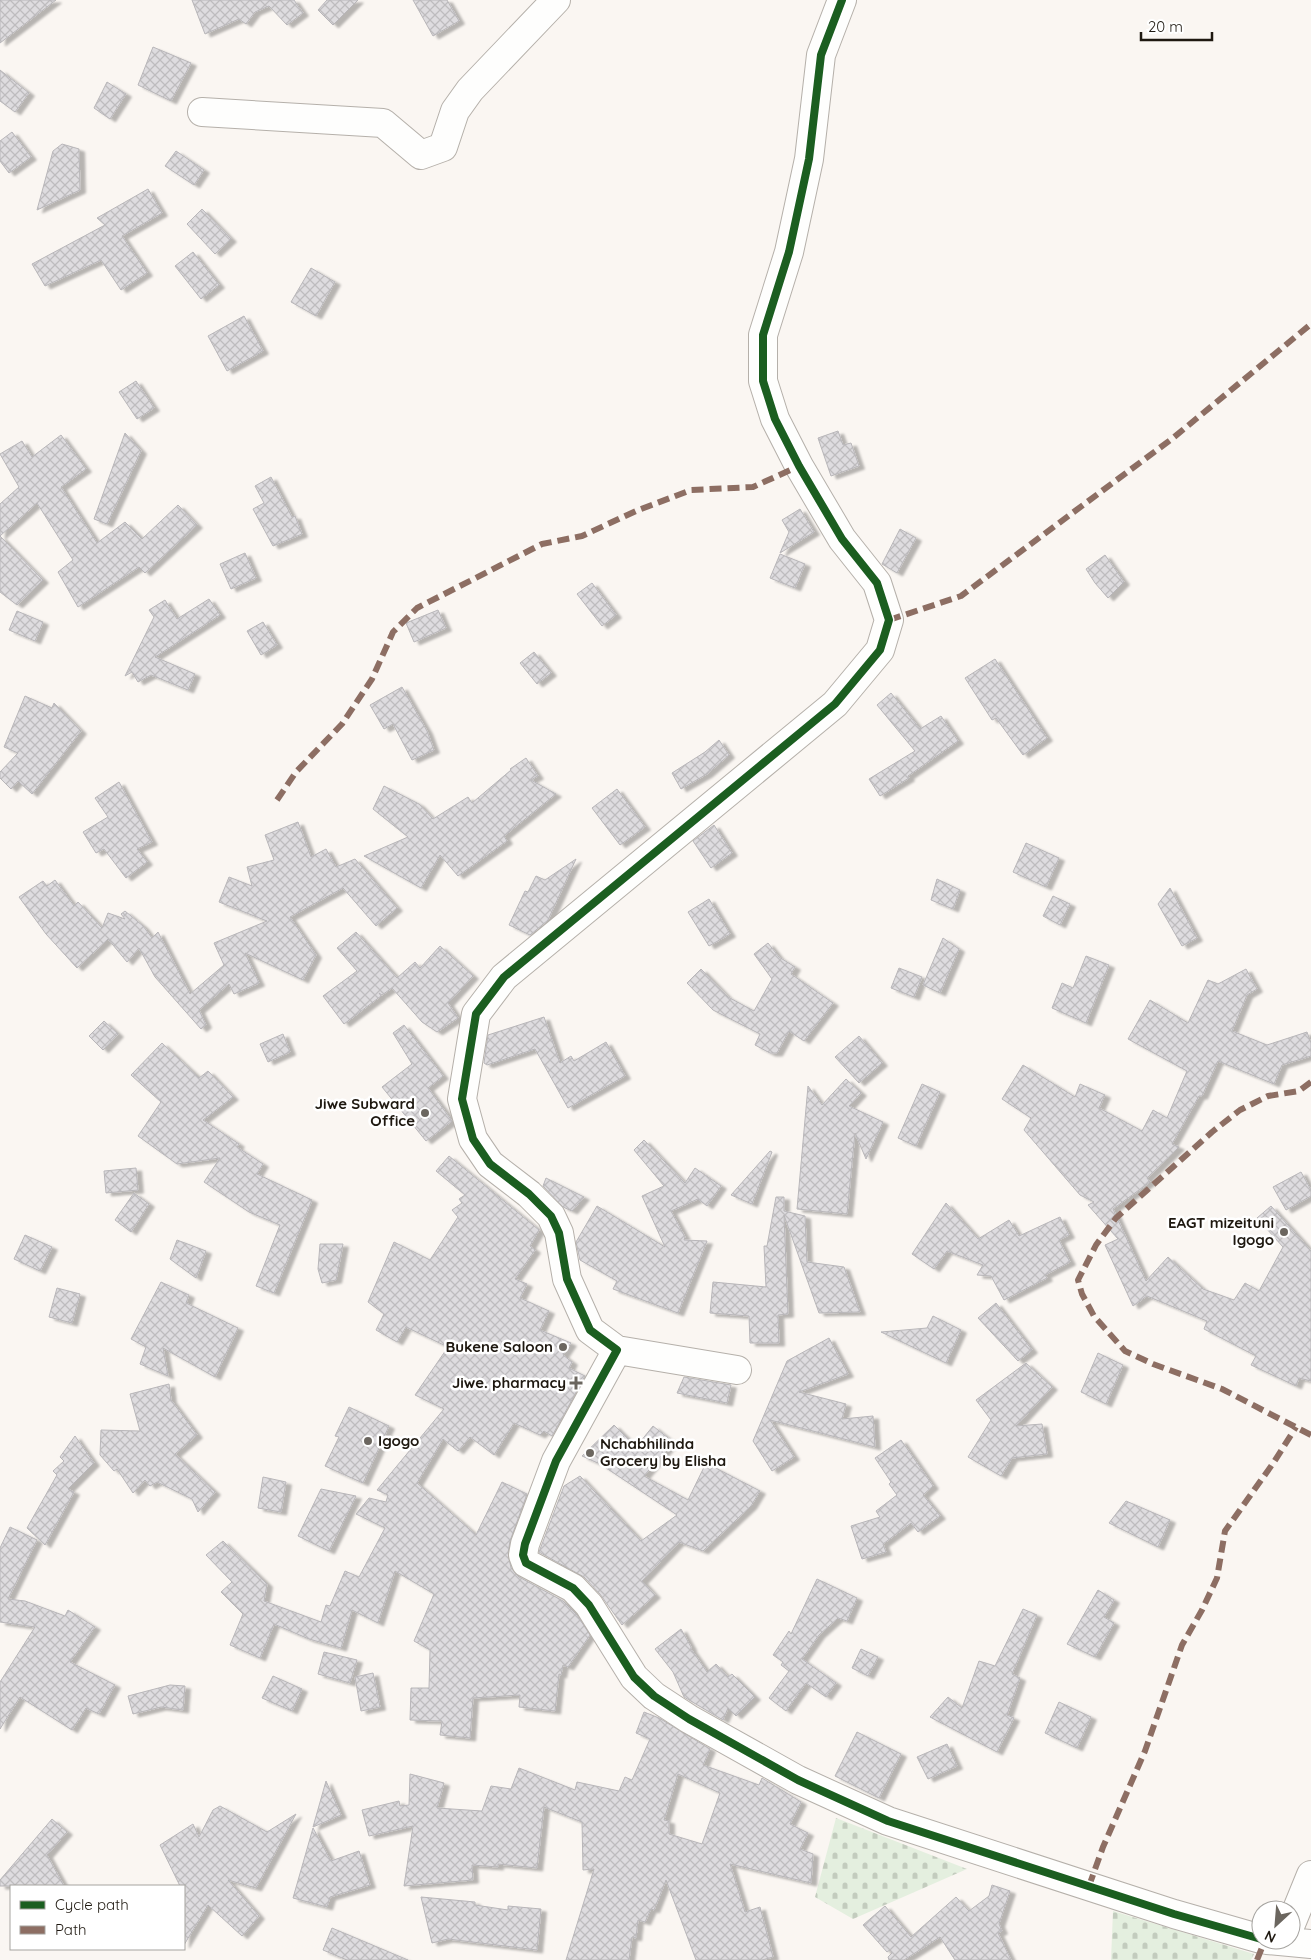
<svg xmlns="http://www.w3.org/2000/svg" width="1311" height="1960" font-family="Quicksand,sans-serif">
  <defs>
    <pattern id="cemetery-stones" width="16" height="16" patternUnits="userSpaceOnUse" patternTransform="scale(1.25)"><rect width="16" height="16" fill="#e4efdf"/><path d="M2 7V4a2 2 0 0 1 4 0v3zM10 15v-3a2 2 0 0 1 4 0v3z" fill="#c3ccbe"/></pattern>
    <pattern id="building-cross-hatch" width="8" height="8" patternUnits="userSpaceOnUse" patternTransform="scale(1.25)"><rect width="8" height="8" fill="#dedcdf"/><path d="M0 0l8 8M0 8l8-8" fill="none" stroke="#bebcbe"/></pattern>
    <filter id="shadow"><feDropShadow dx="5.5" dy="3" stdDeviation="1" flood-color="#0004"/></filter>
  </defs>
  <rect width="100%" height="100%" fill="#faf6f2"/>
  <!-- cemetery -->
  <path fill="url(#cemetery-stones)" d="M836,1818L967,1869L853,1919L815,1897Z
    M1113,1911L1254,1954L1251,1960H1111Z"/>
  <!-- building -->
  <path fill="url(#building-cross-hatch)" stroke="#b8b6b9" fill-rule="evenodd" filter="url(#shadow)" d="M0,0H56L0,43Z
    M192,0H294L303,13L287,25L269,6L255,12L246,24L239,19L205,34Z
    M327,0H358L333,25L318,10Z
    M413,0H447L459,21L433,36Z
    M153,47L191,63L171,101L138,85Z
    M0,70L29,93L15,112L0,101Z
    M107,82L126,94L110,119L94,108Z
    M12,132L31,157L9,173L0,161V141Z
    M62,144L79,149L80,190L37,210L53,151Z
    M176,151L204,170L194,185L165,166Z
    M148,189L162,213L122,236L147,273L121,290L101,260L45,286L32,264L105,225L97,218Z
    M202,209L231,239L215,254L187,224Z
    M193,252L219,285L201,299L175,266Z
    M311,268L335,282L316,316L291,302Z
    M244,316L263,351L227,371L208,336Z
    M136,381L154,408L137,419L119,392Z
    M838,431L843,445L851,443L859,466L831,476L818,438Z
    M125,433L141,451L107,524L94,519Z
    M61,435L86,469L61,487L97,543L125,522L142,539L178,505L197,525L145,573L139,567L78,607L58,572L73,560L37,503L0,536L43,580L17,605L0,592V504L19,487L0,454L22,441L32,457Z
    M271,477L292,517L295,516L302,534L273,546L253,509L264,503L255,486Z
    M800,509L814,532L780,553L789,532L782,520Z
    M900,529L916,538L897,573L882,564Z
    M245,553L256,578L231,589L220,564Z
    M780,554L805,564L795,588L770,578Z
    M1105,555L1124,582L1108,598L1095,583L1086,569Z
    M592,583L616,615L602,626L577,594Z
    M209,599L220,615L155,657L195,674L188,690L151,675L138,682L132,672L125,676L154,617L149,610L165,600L177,619Z
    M438,610L446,628L414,642L406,623Z
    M17,611L43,622L35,641L9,630Z
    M263,622L277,645L261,655L247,631Z
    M534,652L551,673L537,684L520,663Z
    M995,659L1047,738L1023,755L996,718L992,720L965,678Z
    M402,687L427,731L434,750L412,760L393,724L384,729L370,705Z
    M891,693L920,729L941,716L958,741L908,776L909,778L880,796L869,779L915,751L877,705Z
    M25,696L52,708L54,703L81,731L32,794L18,781L11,789L0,778V772L18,753L4,747Z
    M719,740L729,755L707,774L681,789L672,773L705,752Z
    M526,758L538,776L531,780L556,794L504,836L507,841L458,876L440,855L421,888L364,856L408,837L373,809L384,786L419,804L433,819L468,797L472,803L511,770L510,769Z
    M119,782L152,842L137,849L147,862L126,878L104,849L96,853L83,832L108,817L95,798Z
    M617,789L645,827L620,845L592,808Z
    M298,822L311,857L326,849L336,867L355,859L397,908L376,926L343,888L290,917L316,955L303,980L245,953L259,983L234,994L229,984L199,1010L206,1025L201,1029L155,977L139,948L127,962L108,939L77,968L46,934L19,897L43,881L47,886L55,880L74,906L78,902L102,928L108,913L125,919L121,914L125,911L143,926L152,938L158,932L190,994L224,965L214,943L267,921L219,902L229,877L252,886L247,867L274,860L265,835Z
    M714,825L732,853L711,868L693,841Z
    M1026,843L1059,858L1046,887L1013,872Z
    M576,859L548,920L530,935L509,925L525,891L528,892L536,876L545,880Z
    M937,879L960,890L953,909L931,900Z
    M1170,888L1197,938L1182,946L1158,904Z
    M1053,896L1070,904L1060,925L1043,916Z
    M709,899L730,934L709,946L688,912Z
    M356,932L397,978L415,962L420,968L440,946L473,976L448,1003L458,1018L437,1032L422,1022L392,988L382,995L379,993L381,996L344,1024L323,996L357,971L337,948Z
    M943,938L959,949L940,993L923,985Z
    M768,943L779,957L795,967L791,974L833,1003L804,1041L789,1031L777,1053H770L755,1045L760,1034L713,1010L687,983L701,969L728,997L754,1011L772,979L754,954Z
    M1086,956L1109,965L1086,1023L1052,1008L1062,983L1073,988Z
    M899,968L922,977L914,997L891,988Z
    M1246,969L1257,989L1247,995L1232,1031L1267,1045L1307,1032L1311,1043V1056L1282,1065L1274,1084L1218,1061L1202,1096H1199L1172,1144L1179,1147L1147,1178L1150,1182L1113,1209L1146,1281L1168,1257L1203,1289L1234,1300L1245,1283L1259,1291L1283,1247L1257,1218L1271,1206L1311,1251V1381L1299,1378L1296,1386L1251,1365L1256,1356L1204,1329L1207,1321L1147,1296L1133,1306L1105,1245L1118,1239L1088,1205L1094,1202L1080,1195L1024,1130L1031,1118L1002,1099L1023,1065L1075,1097L1080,1084L1105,1095L1099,1108L1142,1131L1153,1110L1167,1118L1187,1071L1128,1039L1150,1000L1188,1023L1208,980L1218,984Z
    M544,1017L560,1063L571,1056L574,1061L606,1042L625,1076L568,1108L535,1049L487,1065L484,1063L488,1035Z
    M104,1021L118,1034L103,1050L89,1036Z
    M404,1025L443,1076L428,1088L452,1121L426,1141L382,1087L412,1064L393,1033Z
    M283,1034L290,1052L268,1062L260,1044Z
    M859,1036L882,1063L859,1083L835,1057Z
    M162,1043L199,1078L208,1071L233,1097L203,1120L239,1144L237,1147L263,1164L257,1174L312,1200L274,1293L256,1286L280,1225L249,1212L204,1182L220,1158L177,1164L138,1136L161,1102L131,1075Z
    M846,1079L861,1093L849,1106L883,1122L866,1159L855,1133L847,1214L797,1209L808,1086L822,1105Z
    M922,1084L940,1092L916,1146L898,1138Z
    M644,1140L685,1183L695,1168L721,1186L707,1206L698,1199L671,1211L685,1237L684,1240L707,1241L678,1313L613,1289L617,1281L580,1260L576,1242L597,1206L665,1247L642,1196L664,1186L634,1150Z
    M770,1151L772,1152L752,1204L731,1195Z
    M449,1156L539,1230L530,1246L535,1250L515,1279L527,1284L520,1298L549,1311L540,1330L571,1343L563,1355L572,1362L569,1368L585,1376L552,1436L544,1431L540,1435L514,1423L494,1455L470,1437L458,1451L443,1439L417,1483L476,1535L502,1482L527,1494L510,1541L508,1553L511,1568L519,1577L563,1601L577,1615L590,1635L568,1667L563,1665L561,1675L559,1674L555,1711L519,1707L520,1695L473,1698L470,1738L440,1735L442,1721L410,1720L411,1688H429L430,1650L414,1641L434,1594L395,1571L378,1623L352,1610L341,1648L309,1639L274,1624L260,1658L230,1645L243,1614L221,1592L232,1582L206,1555L223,1541L267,1584L264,1601L321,1622L326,1605L330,1606L345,1571L359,1577L385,1528L356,1514L369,1498L386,1502L388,1495L377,1490L444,1409L415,1395L448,1347L406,1327L397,1342L376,1330L384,1314L368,1302L394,1242L430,1260L458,1217L452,1210L462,1203L459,1199L465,1195L436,1171Z
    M136,1168L138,1190L106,1193L104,1171Z
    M1301,1172L1311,1190V1196L1286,1210L1273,1187Z
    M546,1178L584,1197L572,1211L563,1207L543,1186Z
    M134,1193L149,1204L131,1232L115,1220Z
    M776,1197H784V1211L805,1216L807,1262L844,1267L860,1312L819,1313L784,1215L788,1314L778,1315L779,1343H750L749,1316L710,1313L713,1282L766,1287L764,1246H767Z
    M946,1203L978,1239L1009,1220L1019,1236L1060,1217L1069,1235L1059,1240L1070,1262L1045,1275L1047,1278L1004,1300L991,1276L977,1275L983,1265L947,1251L934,1269L912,1254Z
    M25,1235L52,1247L40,1271L14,1259Z
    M177,1240L206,1251L196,1278L170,1259Z
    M320,1244H343L336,1280L322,1283L318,1269Z
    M161,1282L189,1295L186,1303L238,1328L215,1377L163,1348L168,1376L140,1364L146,1347L131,1339Z
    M57,1288L80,1294L72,1323L49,1317Z
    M996,1303L1032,1350L1018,1361L978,1318Z
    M933,1316L961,1330L946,1363L881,1332L927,1328Z
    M829,1338L848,1374L799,1392L846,1404L842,1419L873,1416L875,1447L770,1420L794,1457L772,1471L753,1441L787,1361Z
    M1098,1353L1123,1365L1106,1404L1081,1392Z
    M1026,1363L1052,1387L1016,1426L1042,1424L1047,1454L1012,1458L1001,1476L968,1457L991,1420L976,1400Z
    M684,1377L731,1385L727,1403L677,1393Z
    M169,1384L171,1400L197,1435L175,1454L215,1492L198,1512L192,1499L157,1482L150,1486L145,1480L133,1493L117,1469L114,1471L100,1455L101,1430L140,1431L130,1394Z
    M349,1407L389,1426L363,1483L325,1466L339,1437L335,1436Z
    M614,1425L636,1447L653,1426L673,1442L644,1476L688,1500L706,1463L760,1491L751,1506L703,1551L679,1542L642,1581L655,1595L622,1625L600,1594L584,1577L539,1552L564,1486L580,1476L641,1541L677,1515L600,1464L582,1456Z
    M75,1436L94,1463L68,1489L74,1492L45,1545L27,1528L57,1475L53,1471L64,1461L60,1457Z
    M901,1440L933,1486L923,1495L940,1516L918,1532L911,1523L883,1544L886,1552L862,1559L851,1526L880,1517L876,1511L897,1495L889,1484L891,1482L875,1458Z
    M263,1477L286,1482L281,1512L258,1508Z
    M321,1489L356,1496L329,1551L298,1536Z
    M1126,1501L1170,1520L1158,1547L1109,1523Z
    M10,1527L37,1540L8,1599L25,1601L65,1616L68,1610L95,1627L70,1662L115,1685L99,1714L86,1708L72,1730L20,1697L0,1729V1682L35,1627L0,1622V1548Z
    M817,1579L857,1598L847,1621L838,1618L819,1635L802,1659L836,1683L826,1697L806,1683L786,1711L769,1698L789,1671L781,1665L783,1662L773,1655L789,1631L791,1634Z
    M1098,1590L1114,1600L1104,1617L1114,1623L1095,1657L1067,1644Z
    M1023,1609L1037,1615L1012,1674L1020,1678L1007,1715L1014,1718L997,1752L930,1717L948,1697L962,1708L979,1661L995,1666Z
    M681,1629L691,1647V1649L707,1672L716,1664L728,1677L732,1674L755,1697L736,1716L728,1708L723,1720L684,1697L673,1672L655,1649Z
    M861,1649L878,1657L868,1676L852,1668Z
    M324,1652L357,1660L350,1683L318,1674Z
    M373,1673L380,1707L361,1711L355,1677Z
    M273,1676L302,1689L292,1711L262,1698Z
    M170,1685L185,1686L183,1710L161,1707L133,1714L128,1696Z
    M1059,1702L1091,1717L1077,1748L1045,1733Z
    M644,1712L659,1718L710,1749L703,1765L759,1785L762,1778L801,1802L790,1824L808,1833L800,1849L813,1854L811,1883L730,1864L745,1912L760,1907L773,1957L762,1960H696L666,1880L654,1910L651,1909L645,1922L638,1920L636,1938L632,1937L629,1960H566L594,1869L583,1870L582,1822L544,1807L537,1868L498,1864V1867L472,1865L473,1880L404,1886L413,1826L369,1836L362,1810L399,1801L400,1806L409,1805L410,1774L444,1783L437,1808L482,1811L491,1786L511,1789L519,1768L575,1790L577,1782L619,1791L625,1777L632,1780L650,1739L636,1733ZM678,1774L720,1793L702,1844L669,1834V1821L664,1820Z
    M857,1732L901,1754L879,1798L835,1776Z
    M947,1744L957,1766L928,1779L917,1757Z
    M326,1781L341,1815L313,1827Z
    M220,1806L267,1832L296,1814L256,1888L228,1880L259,1916L242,1936L208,1905L184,1945V1886H180L160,1845L193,1824L199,1837L213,1810Z
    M52,1819L67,1832L47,1855L64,1886H0V1880Z
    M313,1828L331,1861L359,1851L370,1885L330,1897L327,1907L293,1898Z
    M992,1885L1010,1891L999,1924L1002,1931L998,1933L1011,1960H955L940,1937L904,1960H889L888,1957L892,1953L890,1950L887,1952L863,1925L885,1906L911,1937L956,1897L969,1911L989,1896Z
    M421,1897L475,1902V1905L508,1910V1906L541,1909L537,1950L448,1939L432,1943Z
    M332,1928L408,1960H347L323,1950Z"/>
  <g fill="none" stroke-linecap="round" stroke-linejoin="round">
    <!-- minor casing -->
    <g stroke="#b5b0aa" stroke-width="30">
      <path id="minor" d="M842,0L821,55L809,159L789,252L763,335V381L775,419L799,466L842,539L877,583L889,620L880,650L835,704L504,977L476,1014L462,1099L473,1139L490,1164L529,1194L551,1216L559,1233L567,1279L590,1330L617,1350L556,1461L525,1544L523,1555L526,1563L573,1588L589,1605L634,1677L654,1696L689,1719L798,1780L888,1821L1174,1914L1261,1939
        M202,112L383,123L421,155L443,147L455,111L470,90L556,0
        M617,1350L737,1370
        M1291,1924L1311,1875
        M1267,1940L1311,1944"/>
    </g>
    <!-- minor -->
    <use href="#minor" stroke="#fefefd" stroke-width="28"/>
    <!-- quiet -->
    <path stroke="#8d6e63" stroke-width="6" stroke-dasharray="12 6" stroke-linecap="butt" d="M889,620L961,596L1173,438L1311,324
      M277,800L296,772L342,724L372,679L393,632L417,608L542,544L582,536L636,511L691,490L753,487L799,466
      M1311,1082L1299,1091L1268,1096L1240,1110L1212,1132L1116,1218L1096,1245L1078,1280L1082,1294L1094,1316L1125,1351L1153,1364L1222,1389L1311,1435
      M1089,1886L1103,1847L1145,1751L1182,1645L1202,1610L1217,1578L1225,1531L1274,1462L1296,1427
      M1257,1960L1265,1940"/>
    <!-- cycleway casing -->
    <g stroke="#fff" stroke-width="11">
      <path id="cycleway" d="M842,0L821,55L809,159L789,252L763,335V381L775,419L799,466L842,539L877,583L889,620L880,650L835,704L504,977L476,1014L462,1099L473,1139L490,1164L529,1194L551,1216L559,1233L567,1279L590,1330L617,1350L556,1461L525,1544L523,1555L526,1563L573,1588L589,1605L634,1677L654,1696L689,1719L798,1780L888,1821L1174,1914L1261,1939"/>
    </g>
    <!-- cycleway -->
    <use href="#cycleway" stroke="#1b5e20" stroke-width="8"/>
  </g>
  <!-- markers -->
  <g fill="#6b665f" stroke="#fff" stroke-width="2">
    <circle cx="425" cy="1113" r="5"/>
    <circle cx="1284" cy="1232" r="5"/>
    <circle cx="563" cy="1347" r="5"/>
    <path d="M573.5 1375.5h5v5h5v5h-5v5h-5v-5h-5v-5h5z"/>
    <circle cx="368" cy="1441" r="5"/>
    <circle cx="590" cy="1453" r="5"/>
  </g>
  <g text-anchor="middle" stroke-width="5" stroke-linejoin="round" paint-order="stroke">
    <!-- poi labels -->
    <g font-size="15" font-weight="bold" fill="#1e1810" stroke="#fff" text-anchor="end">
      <text x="415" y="1109">Jiwe Subward<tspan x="415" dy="17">Office</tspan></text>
      <text x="1274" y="1228">EAGT mizeituni<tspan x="1274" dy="17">Igogo</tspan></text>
      <text x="553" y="1352">Bukene Saloon</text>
      <text x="566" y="1388">Jiwe. pharmacy</text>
      <text x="378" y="1446" text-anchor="start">Igogo</text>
      <text x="600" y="1449" text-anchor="start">Nchabhilinda<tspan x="600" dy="17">Grocery by Elisha</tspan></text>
    </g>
  </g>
  <!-- legend -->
  <rect x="10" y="1885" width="175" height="65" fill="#ffffff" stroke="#a5a39f"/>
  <rect x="20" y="1901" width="25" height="8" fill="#1b5e20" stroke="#a5a39f"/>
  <text x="55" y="1910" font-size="15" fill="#1e1810">Cycle path</text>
  <rect x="20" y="1926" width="25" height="8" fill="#8d6e63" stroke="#a5a39f"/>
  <text x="55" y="1935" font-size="15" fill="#1e1810">Path</text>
  <!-- north arrow -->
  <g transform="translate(1276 1925) rotate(206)"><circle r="24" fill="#ffffff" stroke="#a5a39f"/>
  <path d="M0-4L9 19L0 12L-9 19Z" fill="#6b665f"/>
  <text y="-8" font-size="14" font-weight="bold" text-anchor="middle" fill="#1e1810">N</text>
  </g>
  <!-- scale -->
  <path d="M1141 32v8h71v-8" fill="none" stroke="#1e1810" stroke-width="2.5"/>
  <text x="1148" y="32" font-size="15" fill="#1e1810" stroke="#ffffff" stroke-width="4" paint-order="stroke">20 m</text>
</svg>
